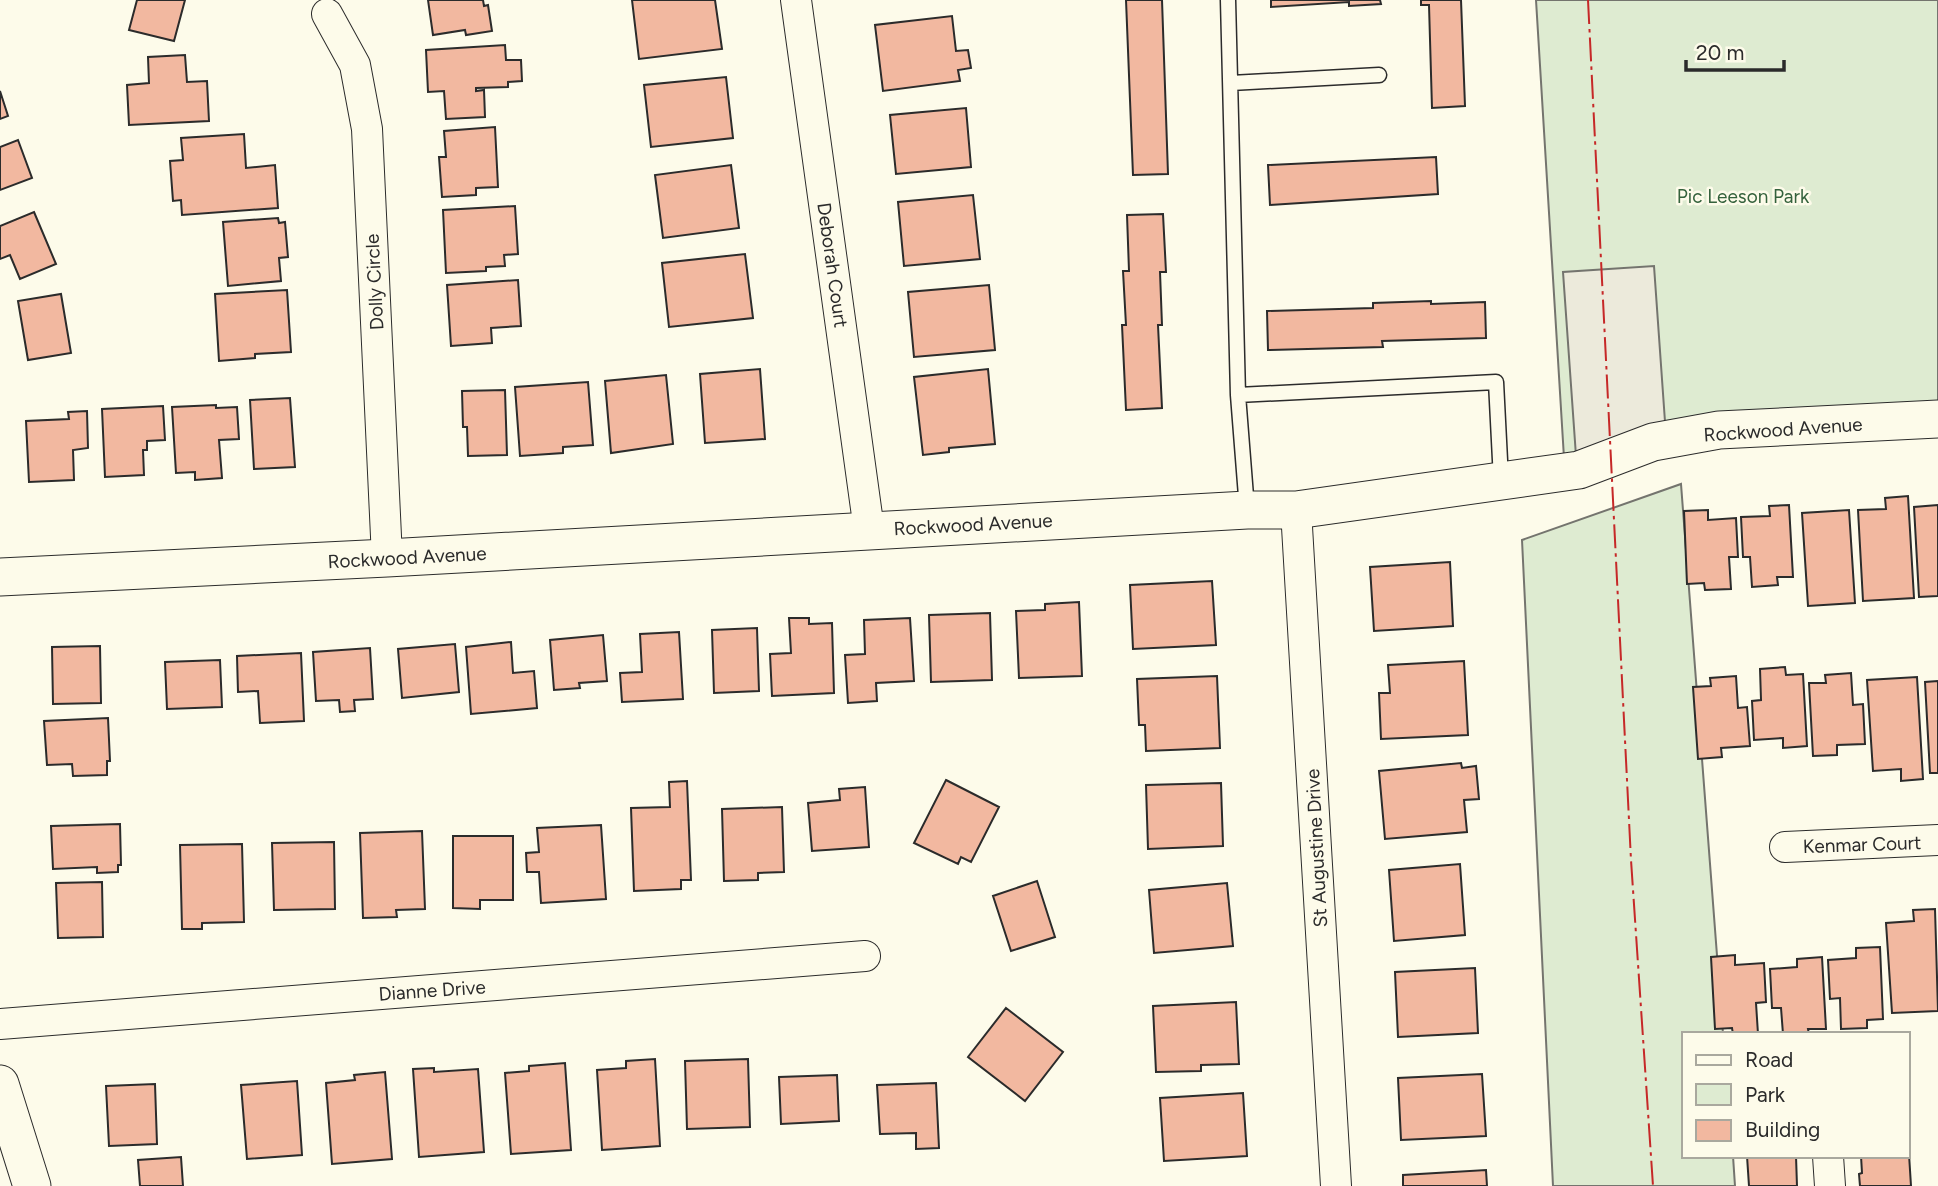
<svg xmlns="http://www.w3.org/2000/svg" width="1938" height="1186" font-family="Figtree,sans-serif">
  <rect width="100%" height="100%" fill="#fdfbea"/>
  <!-- green -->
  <path fill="#deebd1" stroke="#74746e" stroke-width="2" d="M1536,0H1938V427L1564,458Z
    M1681,484L1723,1034H1684V1156H1733L1735,1186H1553L1522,540Z"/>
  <!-- parking -->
  <path fill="#eceadb" stroke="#74746e" stroke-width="2" d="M1654,266L1667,450L1576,456L1563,272Z"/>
  <!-- building -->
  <path fill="#f2b8a0" stroke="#2b2b2b" stroke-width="2" d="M137,0H185L174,41L129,30Z
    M428,0H483L484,6L488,5L492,31L466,35L465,30L433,35Z
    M632,0H715L722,49L639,59Z
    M1126,0H1162L1168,174L1133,175Z
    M1271,0H1380L1381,4L1349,6V2L1271,7Z
    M1421,0H1461L1465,106L1432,108L1429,5H1421Z
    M952,16L956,51L968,50L971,68L958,70L960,81L883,91L875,25Z
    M505,45L506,60H521L522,81L508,82V87L476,88V91L484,90L485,117L446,119L444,91L428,92L426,50Z
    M185,55L187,82L207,81L209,121L129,125L127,85L149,83L148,57Z
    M726,77L733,138L651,147L644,85Z
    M0,91L8,116L0,119Z
    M966,108L971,167L896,174L890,115Z
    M495,127L498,187L476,188V195L442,197L439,157H446L444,131Z
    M244,134L246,168L275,165L278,208L182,215L181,200L173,201L170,161L183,160L181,138Z
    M18,140L32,178L0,190V147Z
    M1436,157L1438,194L1270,205L1268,165Z
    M731,165L739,228L663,238L655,175Z
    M973,195L980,259L904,266L898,202Z
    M515,206L518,254L504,255L505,266L486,267V271L446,273L443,210Z
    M34,212L56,264L20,279L10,255L0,259V226Z
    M1163,214L1166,272H1160L1162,325H1158L1162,408L1126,410L1122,325H1126L1123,271H1129L1127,215Z
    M278,218L279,223L285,222L288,257L279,258L281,281L228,286L223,222Z
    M745,254L753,318L669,327L662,263Z
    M518,280L521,326L491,328L492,343L451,346L447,285Z
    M989,285L995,350L914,357L908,292Z
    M287,290L291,352L255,354V358L219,361L215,294Z
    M61,294L71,353L28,360L18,301Z
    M1431,301V304L1485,302L1486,338L1382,341L1383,347L1268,350L1267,311L1373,308V303Z
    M760,369L765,439L705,443L700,374Z
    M988,369L995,444L949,448V452L923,455L914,377Z
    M666,375L673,444L611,453L605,381Z
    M588,382L593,445L563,447V453L520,456L515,387Z
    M505,390L507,455L468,456L467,427H463L462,391Z
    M290,398L295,467L254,469L250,400Z
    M216,405V408L237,407L239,439L219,440L222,478L195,480V472L176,473L172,407Z
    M163,406L165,440L147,441V450H143L144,475L105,477L102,409Z
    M87,411L88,448L73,450L74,480L29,482L26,421L69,419L68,412Z
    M1908,496L1914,598L1863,601L1858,510L1886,509L1885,498Z
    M1789,505L1793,577H1777L1778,585L1752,587L1750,557H1743L1741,517L1770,516L1769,506Z
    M1938,505V596L1919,597L1914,507Z
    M1708,510V520L1736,518L1738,557H1729L1731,589L1705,590L1704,583L1687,584L1684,511Z
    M1849,510L1855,603L1808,606L1802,513Z
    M1450,562L1453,626L1374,631L1370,567Z
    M1212,581L1216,645L1133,649L1130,585Z
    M1079,602L1082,676L1019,678L1016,611L1045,610V604Z
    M990,613L992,680L931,682L929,615Z
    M789,618H809V624L832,623L834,693L772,696L770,654L791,653Z
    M910,618L914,681L876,683L877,701L848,703L845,655L865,654L864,620Z
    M757,628L759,691L714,693L712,630Z
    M679,632L683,699L622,702L620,673L642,672L640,634Z
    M603,635L607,681L579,683L580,688L554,690L550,640Z
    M511,642L513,673L534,671L537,708L471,714L466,647Z
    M455,644L459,692L402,698L398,649Z
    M100,646L101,703L53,704L52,647Z
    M370,648L373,699L354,700L355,711L340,712L339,700L316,701L313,652Z
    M301,653L304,721L260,723L258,691L238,692L237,656Z
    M220,660L222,707L167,709L165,662Z
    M1464,661L1468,735L1381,739L1379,693H1390L1388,665Z
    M1785,667L1786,675L1803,674L1807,746L1783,748V738L1754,740L1752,701L1761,700L1760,669Z
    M1851,673L1853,705L1863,704L1865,744L1837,745V755L1813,756L1809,683H1826L1825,675Z
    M1217,676L1220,748L1146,751L1145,725H1139L1137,679Z
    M1736,676L1738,708L1747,707L1750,746L1721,748L1722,757L1698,759L1693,687L1711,686L1710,678Z
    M1917,677L1923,779L1901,781V769L1873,771L1867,680Z
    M1938,681V773H1930L1925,682Z
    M108,718L110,761H107V775L73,776L72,764L47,765L44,721Z
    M1461,763L1462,768L1476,766L1479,799L1464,800L1467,832L1385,839L1379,771Z
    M946,780L999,807L971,862L961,857L958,864L914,843Z
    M687,781L691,880H681V889L634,891L631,808L670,807L669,782Z
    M1221,783L1223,846L1148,849L1146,785Z
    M865,787L869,847L812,851L808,803L840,800L839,789Z
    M782,807L784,872L758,873V880L724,881L722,809Z
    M120,824L121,865H118V872L97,873V867L53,869L51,826Z
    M601,825L606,899L541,903L539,872H527L526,853L539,852L537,828Z
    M422,831L425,909L396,910L397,917L363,918L360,833Z
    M453,836H513V900H480V909L453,908Z
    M334,842L335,909L274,910L272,843Z
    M242,844L244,922L202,923V929H182L180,845Z
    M1460,864L1465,935L1394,941L1389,870Z
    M1037,881L1055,937L1011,951L993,896Z
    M102,882L103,937L58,938L56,883Z
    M1227,883L1233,946L1154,953L1149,890Z
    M1935,909L1938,1011L1892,1013L1886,923L1914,921L1913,910Z
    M1880,947L1883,1019L1867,1020V1028L1841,1029L1840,998L1830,999L1828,960L1856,958V948Z
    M1735,955V965L1764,963L1766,1002L1756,1003L1758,1034H1733L1732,1028L1715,1029L1711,957Z
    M1822,957L1826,1029H1808L1809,1034H1783L1781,1008H1772L1770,969L1797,967V959Z
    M1475,968L1478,1033L1398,1037L1395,972Z
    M1236,1002L1239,1064L1201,1065V1071L1156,1072L1153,1006Z
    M1006,1008L1063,1052L1025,1101L968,1057Z
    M655,1059L660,1146L602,1150L597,1070L626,1068V1061Z
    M748,1059L750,1127L687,1129L685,1061Z
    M565,1063L571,1150L511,1154L505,1073L529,1071V1066Z
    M434,1068V1072L478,1069L484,1152L419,1157L413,1069Z
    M385,1072L392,1159L332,1164L326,1083L355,1080L354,1075Z
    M1482,1074L1486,1136L1401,1140L1398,1078Z
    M837,1075L839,1121L781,1124L779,1077Z
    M297,1081L302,1155L247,1159L241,1085Z
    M936,1083L939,1148L916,1149V1133L880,1134L877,1085Z
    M155,1084L157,1144L109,1146L106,1086Z
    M1243,1093L1247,1156L1164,1161L1160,1098Z
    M1908,1138L1911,1186H1860L1859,1174L1862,1173L1861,1156H1908Z
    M1747,1156H1796L1797,1186H1749Z
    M181,1157L183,1186H140L138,1160Z
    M1486,1170L1487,1186H1403V1175Z"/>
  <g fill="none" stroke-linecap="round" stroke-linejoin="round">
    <!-- service casing -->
    <g stroke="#2b2b2b" stroke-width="17">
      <path id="service" d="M1228,0L1238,395
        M1231,83L1379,75
        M1247,509L1238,395L1496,382L1501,480"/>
    </g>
    <!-- minor casing -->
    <g stroke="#2b2b2b" stroke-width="32">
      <path id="minor" d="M796,0L869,530
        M327,14L355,65L367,129L387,558
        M1296,510L1336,1186
        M1785,847L1938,840
        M0,1024L865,956
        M1828,1156L1830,1186"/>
    </g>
    <!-- tertiary casing -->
    <g stroke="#2b2b2b" stroke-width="39">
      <path id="tertiary" d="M0,577L387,558L1247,510H1296L1579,470L1653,442L1719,430L1938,419
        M0,1084L32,1186"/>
    </g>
    <!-- service -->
    <use href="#service" stroke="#fdfbea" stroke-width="14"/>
    <!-- minor -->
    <use href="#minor" stroke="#fdfbea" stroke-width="30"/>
    <!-- tertiary -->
    <use href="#tertiary" stroke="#fdfbea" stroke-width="37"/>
    <!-- power -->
    <path stroke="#c62828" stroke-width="2" stroke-dasharray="24 5 3.5 5" stroke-linecap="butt" d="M1588,0L1631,860L1653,1186"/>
  </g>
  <g text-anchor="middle" stroke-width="5" stroke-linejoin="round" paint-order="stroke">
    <!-- park labels -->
    <g font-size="19" fill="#34623c" stroke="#fdfbea">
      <text x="1743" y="203">Pic Leeson Park</text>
    </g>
    <!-- street labels -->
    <g font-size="19" fill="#2b2b2b" stroke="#fdfbea">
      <text transform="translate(833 265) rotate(82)" y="7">Deborah Court</text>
      <text transform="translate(374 282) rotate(-93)" y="7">Dolly Circle</text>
      <text transform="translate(1783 429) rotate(-4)" y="7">Rockwood Avenue</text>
      <text transform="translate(973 524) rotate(-3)" y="7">Rockwood Avenue</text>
      <text transform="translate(407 557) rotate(-3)" y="7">Rockwood Avenue</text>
      <text transform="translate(1862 844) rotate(-2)" y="7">Kenmar Court</text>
      <text transform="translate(1316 848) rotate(-93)" y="7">St Augustine Drive</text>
      <text transform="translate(432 990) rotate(-4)" y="7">Dianne Drive</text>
    </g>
  </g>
  <!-- legend -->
  <rect x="1682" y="1032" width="228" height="126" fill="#fdfbea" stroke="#a9a89e" stroke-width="2"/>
  <rect x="1696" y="1055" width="35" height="10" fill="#fdfbea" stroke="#a9a89e" stroke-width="2"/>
  <text x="1745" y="1067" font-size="21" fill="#2b2b2b">Road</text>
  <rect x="1696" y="1084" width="35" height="21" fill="#deebd1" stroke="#a9a89e" stroke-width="2"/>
  <text x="1745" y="1102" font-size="21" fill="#2b2b2b">Park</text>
  <rect x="1696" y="1120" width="35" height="21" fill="#f2b8a0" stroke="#a9a89e" stroke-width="2"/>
  <text x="1745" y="1137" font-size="21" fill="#2b2b2b">Building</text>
  <!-- scale -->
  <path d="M1686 60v10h98v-10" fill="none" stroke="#2b2b2b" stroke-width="3.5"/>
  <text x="1696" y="60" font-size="21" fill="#2b2b2b" stroke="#fdfbea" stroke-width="5" paint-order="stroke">20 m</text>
</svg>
